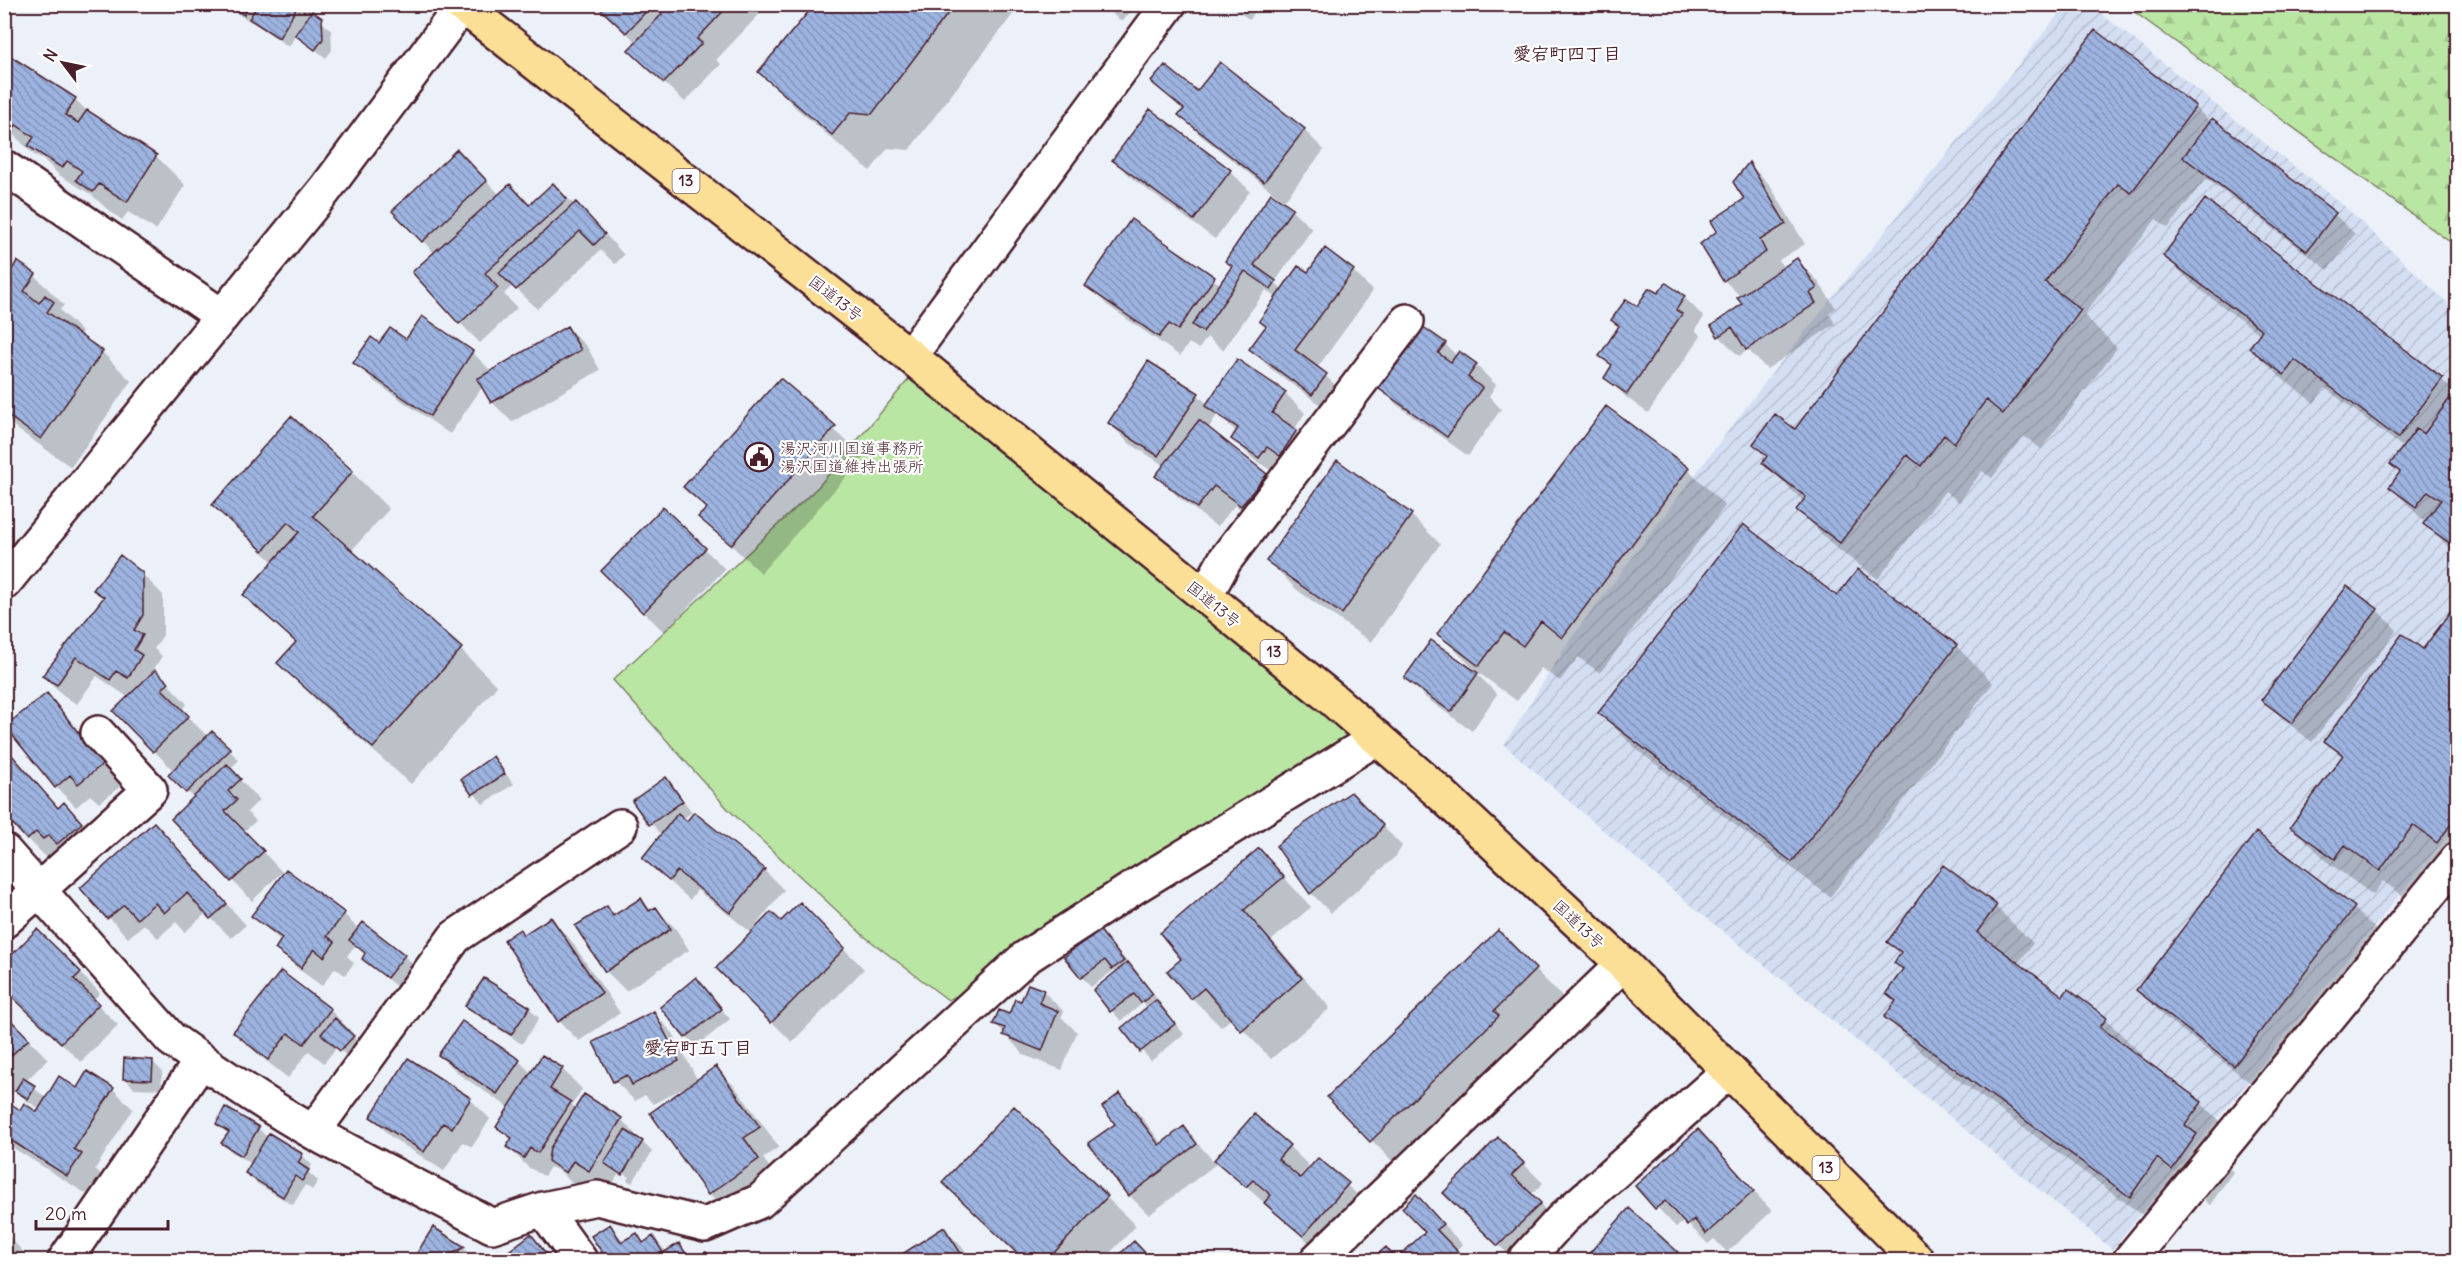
<svg xmlns="http://www.w3.org/2000/svg" width="2462" height="1265" font-family="Delius,'Klee One',sans-serif">
  <defs>
    <pattern id="industrial-furrows" width="10" height="10" patternUnits="userSpaceOnUse" patternTransform="scale(1.5)"><rect width="10" height="10" fill="#d4def2"/><path d="M-1 1l2-2M0 10L10 0M9 11l2-2" fill="none" stroke="#b8bed0"/></pattern>
    <pattern id="forest-firs" width="22" height="20" patternUnits="userSpaceOnUse" patternTransform="scale(1.5)"><rect width="22" height="20" fill="#bae6a4"/><path d="M5 1l3.5 6h-7zM16 11l3.5 6h-7z" fill="#a1c58d"/></pattern>
    <pattern id="building-back-hatch" width="6" height="6" patternUnits="userSpaceOnUse" patternTransform="scale(1.5)"><rect width="6" height="6" fill="#9db4e1"/><path d="M-1 5l2 2M0 0l6 6M5-1l2 2" fill="none" stroke="#8292b7"/></pattern>
  </defs>
  <rect width="100%" height="100%" fill="#ebf0f9"/>
  <filter id="ink" filterUnits="userSpaceOnUse"><feTurbulence type="fractalNoise" baseFrequency=".0167" numOctaves="2"/><feDisplacementMap in="SourceGraphic" scale="12" xChannelSelector="R" yChannelSelector="G"/><feConvolveMatrix kernelMatrix="1 2 1 2 8 2 1 2 1" color-interpolation-filters="sRGB"/></filter>
  <g filter="url(#ink)">
    <!-- industrial -->
    <path fill="url(#industrial-furrows)" d="M2066,5H2090L2344,206L2457,312V824L2112,1249L1681,897L1504,745L1572,637L1773,372Z"/>
    <!-- grass -->
    <path fill="#bae6a4" stroke="#828268" stroke-width="1.5" d="M909,379L1354,734L970,990L948,1000L864,936L728,809L613,680L818,487Z"/>
    <!-- forest -->
    <path fill="url(#forest-firs)" stroke="#828268" stroke-width="1.5" d="M2125,5H2457V247Z"/>
    <!-- shadow -->
    <path fill="#0003" fill-rule="evenodd" d="M219,4H301L331,30L332,50L326,58L296,34L289,47L254,23Z
      M597,4H769L716,60L721,64L685,102L650,70L637,43Z
      M817,4H1027L1021,12L1017,9L909,150L888,148L870,171L796,108L760,71Z
      M1101,4H1137L1122,22Z
      M1228,4H1259L1250,20Z
      M4,54L75,99L88,112L156,156L185,185L156,230L128,212L122,220L107,209L92,195L59,175L42,158L41,159L33,154L4,125Z
      M1220,64L1304,130L1324,150L1284,201L1200,135L1181,115L1184,111L1153,82L1198,93Z
      M2195,107L2210,122L2212,120L2335,215L2355,234L2328,270L2206,178L2168,228L2156,219L2084,315L2117,348L2041,449L2024,436L1992,478L1982,471L1959,502L1945,491L1878,579L1835,547L1798,510L1804,502L1764,463L1768,457L1755,444L1796,431Z
      M1150,111L1230,171L1250,191L1215,239L1134,180L1114,160Z
      M1749,164L1769,184L1805,244L1779,260L1784,269L1797,260L1817,280L1836,308L1829,313L1835,324L1767,369L1748,350L1739,356L1719,336L1744,305L1741,297L1724,280L1719,232L1746,199Z
      M477,171L500,195L530,206L553,185L596,224L624,255L615,264L601,250L537,309L513,285L504,294L517,308L480,343L460,323L435,254L423,241Z
      M1271,195L1292,210L1312,229L1275,282L1283,290L1308,274L1353,271L1373,291L1317,368L1346,395L1333,414L1271,369L1251,349L1267,327L1260,321L1277,298L1266,290L1223,350L1207,337L1199,349L1189,343L1180,356L1107,305L1087,285L1132,221L1221,285L1233,267Z
      M2206,201L2442,380L2455,393L2458,389V557L2391,487L2401,473L2404,448L2325,388L2314,403L2280,377L2251,348L2261,335L2194,285L2165,256Z
      M18,264L35,276L64,305L60,310L82,332L79,336L102,352L131,381L71,467L17,429L4,416V271L10,275Z
      M1684,297L1704,317L1695,330L1701,336L1648,413L1626,397L1606,377L1612,367L1601,355L1620,327L1613,320L1637,308Z
      M423,318L472,352L492,372L567,327L587,347L600,370L512,422L492,402L483,386L450,434L375,382L355,362L407,342Z
      M1419,326L1445,344L1457,356L1459,353L1476,365L1496,385L1489,396L1501,409L1468,456L1397,405L1377,385Z
      M780,380L864,457L761,573L700,516L707,509L685,487Z
      M1285,393L1305,413L1294,430L1316,451L1280,476L1253,459L1233,439L1237,432L1217,415L1208,429L1266,475L1285,495L1261,525L1235,505L1217,527L1177,496L1157,476L1165,466L1129,443L1109,423L1198,395L1208,405Z
      M1688,469L1725,506L1600,673L1578,657L1560,681L1541,668L1517,701L1476,671L1439,634Z
      M352,472L389,509L351,551L461,650L497,686L411,784L316,700L279,663L296,644L245,595L274,563L214,505Z
      M663,509L725,569L664,632L603,571Z
      M1411,515L1440,544L1371,642L1297,590L1268,561Z
      M142,574L163,595V635L154,649L162,656L154,669L187,704L181,710L208,737L212,733L239,760L230,769L259,800L247,812L256,821L244,831L282,872L252,901L173,819L194,798L170,775L174,771L115,711L129,698L97,676L77,704L64,696L44,676L104,599L95,590Z
      M1837,598L1956,646L1993,683L1830,897L1637,750L1600,713Z
      M2458,604V866L2418,907L2383,881L2373,895L2329,863L2292,827L2342,757L2326,741L2423,651Z
      M2377,610L2397,630L2312,742L2283,719L2263,700Z
      M1477,674L1497,694L1472,731L1426,698L1406,678Z
      M47,695L66,715L122,785L99,803L90,795L76,807L56,787Z
      M4,747L59,808L64,804L101,843L64,858L57,851L48,859L28,839Z
      M493,758L514,784L483,804L463,779Z
      M666,779L692,812L682,819L764,870L784,890L752,930L754,931L781,923L800,904L864,969L792,1042L718,968L752,933L697,890L690,900L644,858L662,836L634,802Z
      M1371,814L1402,846L1396,856L1331,913L1311,893Z
      M154,824L246,925L231,938L206,913L185,932L176,922L158,938L144,924L128,938L82,888Z
      M1259,850L1311,907L1272,940L1330,1008L1271,1059L1232,1018L1221,1027L1192,998L1184,959Z
      M1943,867L1996,907L2033,943L2018,964L2064,998L2069,991L2106,1019L2143,1056L2141,1059L2201,1103L2238,1140L2222,1161L2233,1172L2210,1205L2195,1194L2167,1233L1923,1054L1886,1017L1897,1002L1888,993L1904,971L1896,962L1902,954L1889,942Z
      M641,900L652,911L656,909L676,929L689,950L626,991L606,971L607,908L615,916Z
      M2354,908L2383,937L2264,1093L2167,1019L2138,990Z
      M344,914L359,930L404,956L414,965L397,987L363,959L366,954L356,944L347,956L354,963L345,975L335,968L322,986L297,968L277,948L282,942L253,916Z
      M551,919L570,939L620,1013L579,1041L559,1021L506,940L520,931L525,936Z
      M37,931L100,993L93,1000L118,1025L81,1062L4,987Z
      M1099,931L1138,974L1162,1005L1160,1006L1184,1034L1151,1061L1123,1028L1148,1008L1143,1003L1121,1021L1095,991L1117,973L1114,970L1091,987L1082,977Z
      M1527,961L1564,999L1401,1170L1329,1097Z
      M281,973L330,1010L350,1030L348,1032L363,1046L351,1060L337,1047L324,1063L309,1051L288,1078L255,1052L235,1032Z
      M696,979L730,1019L696,1047L662,1007Z
      M1029,986L1044,992L1064,1012L1061,1017L1077,1032L1062,1070L1024,1055L995,1023L1010,1016L1022,1003Z
      M467,1005L529,1008L539,1018L522,1044L477,1015Z
      M653,1013L673,1033L698,1081L716,1068L736,1088L779,1147L763,1158L778,1180L729,1214L709,1194L685,1087L653,1104L645,1095L635,1101L615,1081Z
      M4,1015L48,1059L26,1081L47,1099L77,1090L113,1089L133,1109L95,1169L101,1175L88,1195L15,1149L4,1138V1115L21,1112L37,1114L40,1109L27,1101L16,1090L4,1102Z
      M440,1055L519,1061L532,1074L542,1057L562,1069L582,1089L572,1105L577,1109L621,1119L652,1152L632,1183L618,1175L609,1190L594,1180L586,1192L570,1181L560,1171L550,1167L544,1176L528,1167L508,1147L512,1141L498,1127L510,1108L460,1075ZM619,1171L629,1177L627,1180L619,1175Z
      M152,1061L162,1071L161,1089L134,1088L125,1078Z
      M1120,1095L1140,1115L1162,1144L1184,1128L1216,1164L1149,1215L1129,1195L1117,1124Z
      M470,1099L490,1119L472,1147L463,1142L444,1171L391,1137L372,1117Z
      M1014,1108L1136,1226L1103,1260H1025L973,1211Z
      M217,1123L258,1128L268,1138L302,1155L312,1165L308,1172L318,1181L312,1190L305,1185L293,1205L256,1183L247,1173L252,1164L233,1153L223,1143L229,1134Z
      M1698,1131L1772,1211L1727,1252L1714,1239L1708,1244L1685,1221L1676,1227L1657,1207Z
      M1498,1139L1543,1183L1531,1195L1559,1224L1514,1260L1445,1193Z
      M1289,1146L1309,1166L1298,1178L1301,1180L1318,1160L1368,1204L1323,1255L1216,1160Z
      M1416,1196L1462,1244L1456,1251L1465,1260H1374L1386,1249L1397,1260L1427,1232Z
      M1629,1210L1677,1253L1685,1260H1591L1588,1257Z
      M609,1226L625,1242L637,1235L645,1243L653,1238L667,1252L679,1245L694,1260L706,1254L713,1260H608L593,1236Z
      M433,1229L464,1248L473,1258L468,1260H427L419,1252Z
      M944,1229L964,1249L971,1260H895Z
      M4,1231L26,1255L22,1260H4Z
      M531,1236L554,1260H499Z"/>
    <!-- building -->
    <path fill="url(#building-back-hatch)" stroke="#4a1f2b" stroke-width="1.5" d="M225,4H250L244,15Z
      M258,4H299L279,38L249,19Z
      M595,4H653L626,33Z
      M660,4H730L697,39L702,43L664,83L628,50L662,14L656,8Z
      M815,4H955L872,114L851,112L832,135L758,72Z
      M312,11L322,18L323,39L315,50L295,35Z
      M2095,30L2196,106L2131,193L2118,184L2045,282L2081,310L2003,414L1986,400L1954,443L1944,435L1921,466L1907,455L1840,543L1796,510L1806,497L1762,463L1767,456L1753,444L1775,414L1795,429Z
      M4,52L76,98L65,115L78,123L87,110L157,155L127,202L99,184L93,192L76,180L82,171L67,161L62,168L28,146L34,137L16,125L11,132L4,127V121L9,116L4,113Z
      M1220,62L1305,129L1264,182L1178,115L1184,109L1151,82L1165,65L1197,91Z
      M1150,109L1231,170L1194,220L1112,160Z
      M2212,118L2336,213L2307,251L2183,157Z
      M457,149L487,181L422,242L392,211Z
      M1749,162L1786,224L1760,240L1766,252L1723,281L1700,244L1717,231L1711,221L1744,199L1733,182Z
      M553,183L567,199L485,273L498,288L459,324L412,272L510,184L529,205Z
      M1271,193L1293,208L1254,265L1276,281L1271,289L1245,271L1203,332L1192,325L1232,266L1225,261Z
      M2205,199L2443,378L2398,438L2295,360L2284,375L2249,348L2262,330L2163,256Z
      M576,202L605,234L594,245L580,231L516,290L499,273Z
      M1131,219L1215,277L1178,330L1169,324L1159,337L1085,286Z
      M1325,248L1354,270L1295,350L1327,374L1312,395L1249,349L1266,326L1259,321L1298,266L1308,272Z
      M1797,258L1817,288L1810,293L1816,303L1746,350L1732,327L1718,337L1711,326L1742,304L1737,298Z
      M17,261L36,274L24,291L39,303L45,295L54,302L47,312L103,351L41,439L4,413V269L10,273Z
      M1666,283L1685,296L1676,310L1682,314L1627,394L1604,378L1612,365L1599,356L1619,326L1611,320L1626,299L1637,306L1649,288L1658,293Z
      M422,316L473,351L430,416L353,363L371,337L379,343L390,328L406,339Z
      M1419,324L1446,343L1438,353L1451,362L1459,351L1477,364L1468,377L1482,388L1447,437L1375,386Z
      M567,326L581,350L491,403L477,379Z
      M1237,359L1286,392L1272,413L1297,430L1280,456L1267,447L1259,458L1231,439L1238,428L1205,406Z
      M1148,361L1199,393L1158,456L1108,423Z
      M780,378L836,426L731,545L698,517L707,508L683,487Z
      M2458,387V549L2423,524L2441,500L2428,491L2416,507L2389,487L2400,472L2390,464L2416,429L2424,434Z
      M1606,406L1689,468L1562,638L1541,621L1523,646L1504,632L1479,666L1437,634Z
      M291,416L353,471L313,516L462,648L373,748L277,663L296,642L243,595L299,532L288,522L263,551L212,505Z
      M1199,420L1267,474L1241,506L1214,486L1197,508L1155,476Z
      M1337,460L1412,514L1342,614L1266,561Z
      M663,507L706,548L643,613L601,571Z
      M1743,524L1837,596L1858,569L1957,645L1792,862L1598,713Z
      M120,555L143,573V615L134,630L143,635L134,650L142,655L128,678L116,671L110,680L76,657L57,685L42,676L104,597L93,590Z
      M2347,586L2378,609L2292,723L2261,700Z
      M2458,602V815L2437,843L2413,825L2380,871L2345,845L2335,859L2290,827L2343,755L2324,741L2402,634L2423,649Z
      M1431,640L1478,673L1451,712L1404,678Z
      M155,670L169,683L162,689L189,716L153,752L113,711Z
      M47,693L103,764L78,784L70,775L55,788L5,726Z
      M212,731L231,749L186,793L168,775Z
      M4,746L58,808L64,802L82,823L57,844L49,835L43,839L36,832L27,840L4,814Z
      M493,756L505,774L472,795L461,779Z
      M227,764L241,779L228,791L237,800L225,811L264,851L231,882L171,819Z
      M666,777L683,801L649,825L632,801Z
      M1351,792L1383,825L1376,836L1310,894L1276,846L1294,831Z
      M694,812L765,869L730,913L677,871L669,881L642,858L678,813L687,821Z
      M154,822L227,904L210,919L187,893L164,913L155,903L137,919L124,905L107,919L80,888Z
      M2256,832L2355,907L2234,1066L2136,990Z
      M1259,848L1284,877L1244,910L1302,978L1241,1031L1204,988L1191,999L1167,971L1181,959L1160,933Z
      M1943,865L1997,905L1977,932L2063,996L2068,989L2107,1018L2100,1027L2202,1102L2185,1125L2197,1134L2172,1170L2157,1158L2130,1197L1884,1017L1896,1001L1886,993L1903,969L1894,963L1901,952L1887,942Z
      M286,869L345,913L327,936L335,942L324,957L314,949L301,968L275,949L282,938L251,916Z
      M641,898L649,911L656,907L671,929L605,972L575,926L607,906L613,916Z
      M800,902L845,948L771,1023L716,968L771,912L781,921Z
      M551,917L602,993L558,1022L504,940L520,929L523,935Z
      M363,922L405,955L387,978L362,959L365,953L349,940Z
      M37,929L81,972L74,979L99,1004L61,1043L4,989V963Z
      M1099,929L1124,961L1112,969L1105,960L1081,978L1064,957Z
      M1498,930L1536,969L1494,1011L1499,1016L1370,1142L1327,1097Z
      M1128,962L1153,994L1141,1003L1134,994L1110,1012L1093,990Z
      M281,971L331,1009L304,1044L288,1033L268,1060L233,1032Z
      M696,977L722,1009L685,1038L660,1007Z
      M484,978L530,1007L511,1035L465,1006Z
      M1028,984L1044,990L1039,1003L1058,1011L1042,1051L1003,1035L1005,1028L993,1024L999,1010L1009,1014L1015,999L1021,1001Z
      M1156,1000L1175,1024L1140,1052L1121,1028Z
      M654,1011L679,1061L632,1085L627,1075L613,1082L593,1042Z
      M4,1013L29,1039L4,1062Z
      M335,1018L354,1036L340,1051L321,1034Z
      M462,1021L520,1060L497,1094L438,1055Z
      M542,1055L563,1068L550,1089L571,1102L538,1153L530,1148L524,1158L506,1147L512,1138L496,1127Z
      M124,1058L153,1060L152,1080L123,1079Z
      M408,1058L471,1098L452,1128L443,1123L424,1152L370,1117Z
      M716,1066L760,1127L744,1138L759,1159L708,1195L650,1113Z
      M87,1071L114,1088L74,1149L82,1154L67,1176L4,1136V1112L10,1103L20,1110L24,1103L37,1112L59,1076L77,1088Z
      M23,1078L36,1086L28,1099L15,1091Z
      M1120,1093L1159,1145L1184,1126L1197,1144L1128,1196L1088,1143L1115,1124L1102,1107Z
      M584,1094L622,1118L589,1171L573,1161L566,1173L548,1161L550,1148Z
      M1014,1106L1108,1196L1047,1260H1024L942,1182Z
      M225,1107L259,1127L242,1156L221,1143L229,1132L216,1124Z
      M1254,1114L1290,1145L1278,1159L1300,1178L1318,1158L1349,1183L1303,1236L1264,1203L1271,1195L1253,1180L1246,1187L1214,1160Z
      M1698,1129L1754,1191L1706,1234L1694,1219L1687,1226L1665,1201L1655,1209L1635,1186Z
      M625,1130L643,1141L622,1175L604,1163Z
      M269,1133L303,1154L298,1163L309,1170L302,1181L295,1176L283,1197L245,1173Z
      M1498,1137L1524,1163L1512,1175L1541,1203L1498,1246L1443,1193Z
      M1416,1194L1443,1224L1437,1230L1466,1260H1371L1386,1247L1396,1259L1425,1232L1402,1208Z
      M1629,1208L1678,1252L1671,1260H1590L1586,1257Z
      M610,1224L621,1242L637,1233L643,1243L653,1236L663,1253L679,1243L690,1260H607L591,1236Z
      M433,1227L465,1247L440,1260H429L417,1253Z
      M944,1227L965,1260H893Z
      M531,1234L551,1260H497Z
      M1134,1241L1152,1260H1113Z
      M706,1252L712,1260H691Z"/>
    <g fill="none" stroke-linecap="round" stroke-linejoin="round">
      <!-- street casing -->
      <g stroke="#4a1f2b" stroke-width="38">
        <path id="street" d="M4,167L222,316
          M910,356L1169,4
          M1205,596L1225,560L1407,321
          M4,851L171,1039C217,1072 264,1104 313,1132C372,1165 433,1194 492,1226L543,1209L580,1260
          M4,921L150,790L98,733
          M313,1132L455,937L620,826
          M543,1209L597,1198L705,1225L760,1201L1025,958L1136,886L1377,738
          M65,1260L201,1061
          M1317,1260L1623,964
          M1525,1260L1562,1219L1729,1071
          M2130,1260L2458,859"/>
      </g>
      <!-- secondary casing -->
      <g stroke="#4a1f2b" stroke-width="38">
        <path id="secondary" d="M4,583L325,190L462,6"/>
      </g>
      <!-- highway casing -->
      <g stroke="#4a1f2b" stroke-width="38">
        <path id="highway" d="M460,4L910,356L1331,698L1440,793L1623,964L1917,1260"/>
      </g>
      <!-- street -->
      <use href="#street" stroke="#fff" stroke-width="33"/>
      <!-- secondary -->
      <use href="#secondary" stroke="#fff" stroke-width="33"/>
      <!-- highway -->
      <use href="#highway" stroke="#fbdf96" stroke-width="33"/>
    </g>
  </g>
  <!-- icons -->
  <defs>
    <g id="civic-ring" transform="scale(1.5)"><circle r="9.5" fill="#fff" stroke="#4a1f2b" stroke-width="1.5"/><path d="M-.6-6.5H3V-4.5H.6V-3L4-1V1h2V6H-6V1h2V-1L-.6-3ZM-1.2 2.5V6h2.4V2.5Z" fill="#4a1f2b"/></g>
  </defs>
  <g fill-rule="evenodd">
    <use href="#civic-ring" x="759" y="457"/>
  </g>
  <g text-anchor="middle" stroke-width="4.5" stroke-linejoin="round" paint-order="stroke">
    <!-- shield labels -->
    <g fill="#fff" stroke="#80626b" stroke-width="1.5">
      <rect x="672.5" y="169" width="27" height="24" rx="4.5"/>
      <rect x="1260.5" y="640" width="27" height="24" rx="4.5"/>
      <rect x="1812.5" y="1156" width="27" height="24" rx="4.5"/>
    </g>
    <g font-size="15" font-weight="bold" fill="#4a1f2b">
      <text x="686" y="186">13</text>
      <text x="1274" y="657">13</text>
      <text x="1826" y="1173">13</text>
    </g>
    <!-- street labels -->
    <g font-size="16" fill="#4a1f2b" stroke="#fff">
      <text transform="translate(836 298) rotate(38)" y="6">国道13号</text>
      <text transform="translate(1214 604) rotate(39)" y="6">国道13号</text>
      <text transform="translate(1579 924) rotate(43)" y="6">国道13号</text>
    </g>
    <!-- poi labels -->
    <g font-size="16" fill="#4a1f2b" stroke="#fff" text-anchor="start">
      <text x="780" y="454">湯沢河川国道事務所<tspan x="780" dy="18">湯沢国道維持出張所</tspan></text>
    </g>
    <!-- neighbourhood labels -->
    <g font-size="18" font-weight="bold" fill="#4a1f2b" stroke="#fff">
      <text x="1567" y="60">愛宕町四丁目</text>
      <text x="698" y="1054">愛宕町五丁目</text>
    </g>
  </g>
  <!-- margin -->
  <rect width="2462" height="1265" fill="none" stroke="#fff" stroke-width="24"/>
  <rect x="12" y="12" width="2438" height="1241" fill="none" stroke="#4a1f2b" stroke-width="2" filter="url(#ink)"/>
  <!-- north arrow -->
  <g transform="translate(63 63) rotate(302)" stroke="#ffffff" stroke-width="4.5" paint-order="stroke">
  <path d="M0-4.5L10 22L0 15L-10 22Z" fill="#4a1f2b"/>
  <text y="-9" font-size="16" font-weight="bold" text-anchor="middle" fill="#4a1f2b">N</text>
  </g>
  <!-- scale -->
  <path d="M36 1220v9h132v-9" fill="none" stroke="#4a1f2b" stroke-width="3"/>
  <text x="45" y="1220" font-size="18" fill="#4a1f2b" stroke="#ffffff" stroke-width="4.5" paint-order="stroke">20 m</text>
</svg>
